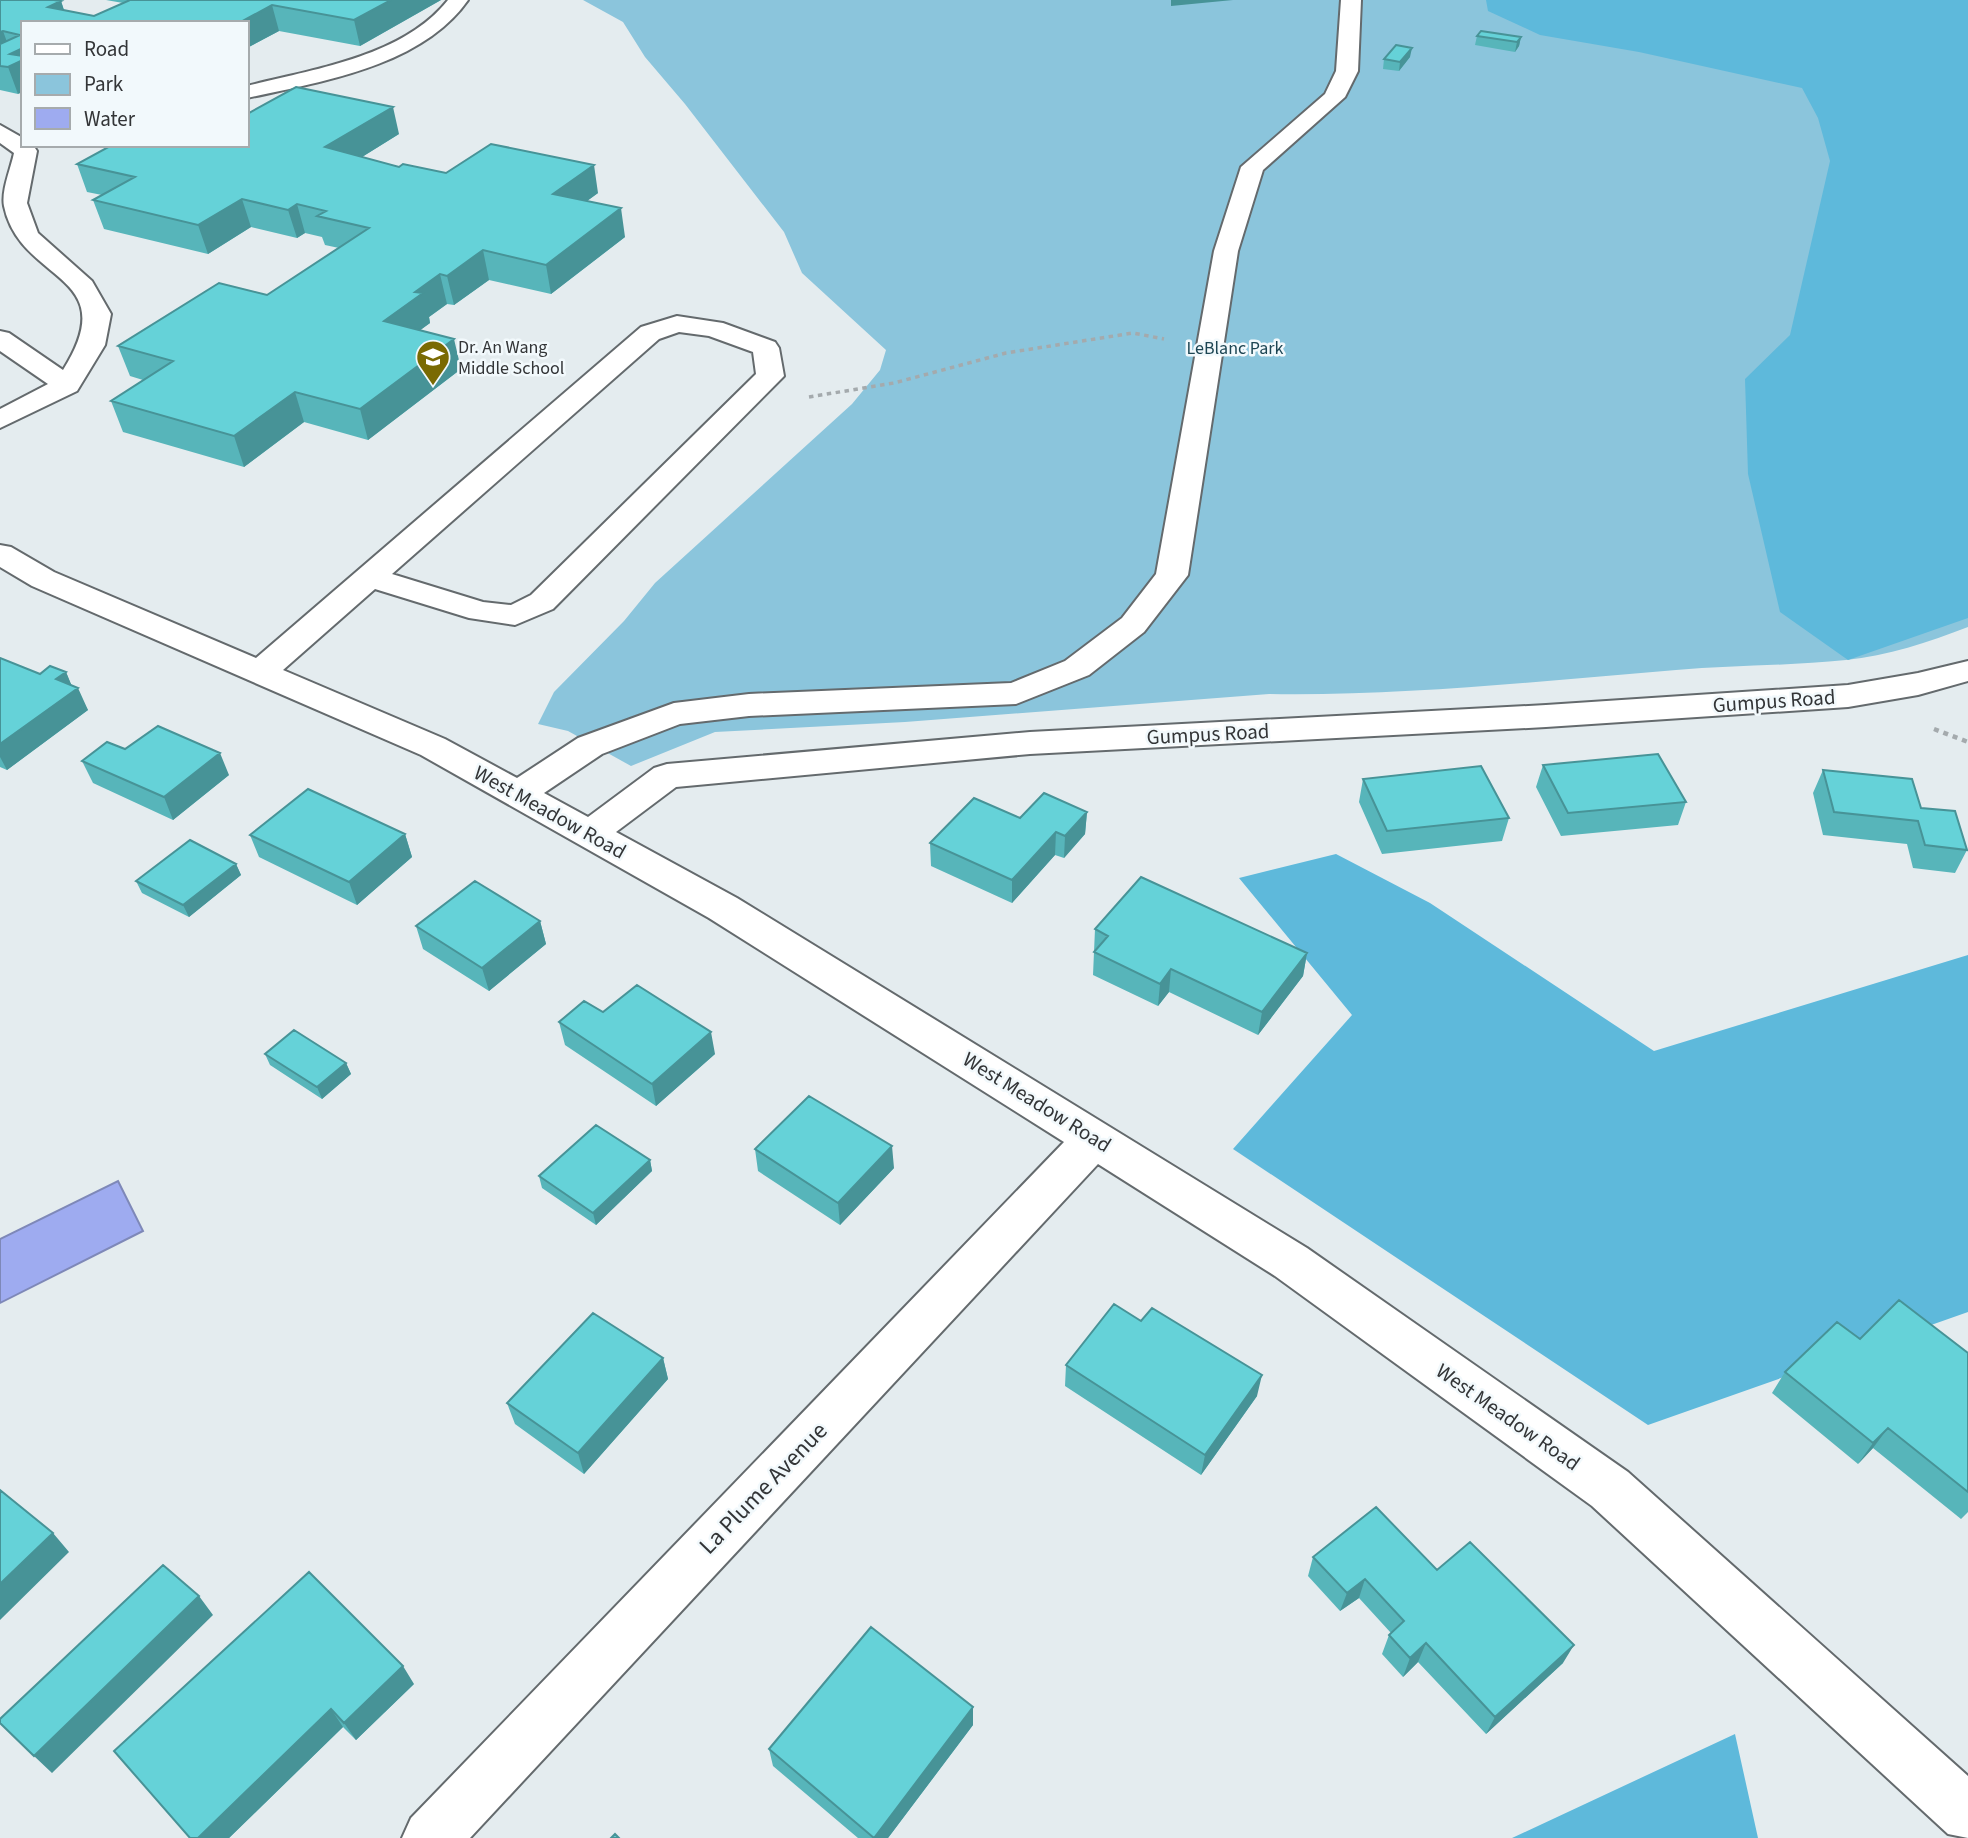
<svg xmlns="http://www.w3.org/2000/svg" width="1968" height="1838" font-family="'Source Sans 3',sans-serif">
  <rect width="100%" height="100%" fill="#e4ecef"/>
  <!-- green -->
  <path fill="#8bc5dc" d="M583,0H1968V627C1929,642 1887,656 1846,660C1789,666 1732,665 1676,670C1541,681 1405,696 1269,694L905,722L715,732L631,766L568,731L538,724L554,692L624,621L655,583L852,404L880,370L886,350L802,273L784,232L685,104L645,57L623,22Z"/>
  <!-- forest -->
  <path fill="#5eb9db" d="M1486,0H1968V618L1848,660L1780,612L1748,474L1745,379L1790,335L1830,161L1818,118L1802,88L1639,52L1540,35L1488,11Z
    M1336,854L1430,903L1654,1051L1968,955V1312L1648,1425L1233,1149L1352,1015L1239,878Z
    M1735,1734L1758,1838H1512Z"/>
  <!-- water -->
  <path fill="#9eabf0" stroke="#7e88b8" stroke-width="2" d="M118,1181L143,1231L0,1303V1239Z"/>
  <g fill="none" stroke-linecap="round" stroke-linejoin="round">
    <!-- minor casing -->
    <g stroke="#646a6d" stroke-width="4">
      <path id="minor" d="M448,0H468C422,66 321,82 247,98V86C313,69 403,57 448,0Z
        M1341,0H1361L1358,71L1345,97L1263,170L1238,251L1188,575L1144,632L1089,675L1016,704L749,716L680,724L602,754L544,793L588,817L654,768L667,764L1030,732L1546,705L1848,685L1918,673L1968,661V681L1918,695L1848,707L1546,727L1030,754L676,787L616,832L737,898L1307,1248L1628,1472L1968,1776V1838L1948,1834L1592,1506L1275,1276L1098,1164L470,1838H402L411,1818L1064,1142L709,918L421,755L32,586L0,567V545L11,547L54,572L256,658L641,327L677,316L723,323L775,342L779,348L784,376L553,609L515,625L469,618L375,589L283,670L445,739L517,778L578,738L674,703L749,694L1011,683L1065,661L1122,618L1156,574L1214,251L1241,167L1325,94L1336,71ZM679,332L709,336L753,352L756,374L531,595L511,605L483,602L392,574L659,339Z
        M0,125L23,138V145H33L37,151L27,203L38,233L92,281L111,314L105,345L77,391L0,428V409L48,384L0,351V331L9,333L63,370C125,272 20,284 4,206C1,191 11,168 14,153L0,143Z"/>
    </g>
    <!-- path-far1 -->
    <path stroke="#a4aaad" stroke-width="3.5" stroke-dasharray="4.5 4.5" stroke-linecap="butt" d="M809,397L894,383L1006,353L1133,333L1164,339"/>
    <!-- path -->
    <path stroke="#a4aaad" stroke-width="4.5" stroke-dasharray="5 5" stroke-linecap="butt" d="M1934,729L1968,742"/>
    <!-- minor -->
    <use href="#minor" fill="#fff" fill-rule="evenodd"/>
  </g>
  <!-- wall -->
  <path fill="#57b5ba" d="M0,0H61L59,1H61L64,10L94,16L123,3L106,0H441L360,46L279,31L247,48V23H23L18,94L0,90Z
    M1477,36L1521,37L1519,46L1515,52L1475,45Z
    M1410,57L1399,71L1383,69L1384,59Z
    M399,134L362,157L399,167L598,193L587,201L625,237L551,294L489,280L454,305L447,304L429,317L430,323L420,330L461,369L368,440L304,422L244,467L123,432L111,401L143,380L130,376L118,346L267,295L339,248L325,245L322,237L305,233L297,238L251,227L208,254L104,229L93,200L102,195L87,192L77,164Z
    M0,658L40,674L66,672L71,685L88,710L7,770L0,767Z
    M125,749L229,775L173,820L93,783L82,761Z
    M1543,765L1686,802L1678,825L1561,836L1536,787Z
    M1823,770L1921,808L1967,850L1955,873L1913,868L1907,844L1823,835L1813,793Z
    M1363,779L1509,818L1502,841L1382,854L1359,802Z
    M1087,812L1085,834L1064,858L1055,855L1012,903L931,866L930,843L1020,818Z
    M405,834L412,857L357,905L259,857L250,835Z
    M236,864L241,875L189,917L142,893L136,881Z
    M540,921L546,944L489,991L423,949L416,926Z
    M1095,929L1307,953L1303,976L1258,1035L1169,992L1158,1006L1093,975Z
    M603,1012L715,1054L656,1106L565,1045L559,1022Z
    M265,1054L346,1063L351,1074L322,1099L270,1065Z
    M755,1149L894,1168L840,1225L758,1171Z
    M650,1160L652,1171L596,1225L542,1188L539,1176Z
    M1860,1339L1968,1353V1512L1961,1519L1873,1448L1858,1464L1772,1393L1785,1372Z
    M663,1358L668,1379L584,1474L515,1424L507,1403Z
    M1066,1365L1257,1396L1201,1475L1065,1386Z
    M1313,1557L1437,1570L1563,1663L1486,1734L1418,1662L1403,1677L1382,1654L1389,1635L1391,1633L1359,1598L1340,1611L1308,1576Z
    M414,1684L356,1740L343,1727L229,1838H190L114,1751Z
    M973,1707V1725L888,1838H858L773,1766L769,1749Z"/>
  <!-- shaded-wall -->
  <path fill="#479397" d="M391,0H441L360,46L354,20Z
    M1171,0H1233L1171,6Z
    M61,1L68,23L48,7Z
    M272,5L279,31L247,48V23H239Z
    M3,31L11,53L23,48V92L18,94L8,67L0,63V32Z
    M1521,37L1519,46L1515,52L1517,42Z
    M1412,48L1410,57L1399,71L1400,62Z
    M393,107L399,134L333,175L325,147Z
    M594,165L598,193L558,222L553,194Z
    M242,199L251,227L208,254L198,225Z
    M297,204L305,233L297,238L288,210Z
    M621,208L625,237L551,294L546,265Z
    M483,250L489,280L454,305L447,276Z
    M440,274L447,304L429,317L430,323L392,351L384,321L415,292Z
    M454,339L461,369L368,440L360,409Z
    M295,392L304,422L244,467L234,436Z
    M66,672L74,691L78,688L88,710L7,770L0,757V744L56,679Z
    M220,753L229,775L173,820L164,797Z
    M1087,812L1085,834L1064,858L1065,836Z
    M1056,832L1055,855L1012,903V880Z
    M405,834L412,857L357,905L349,882Z
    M236,864L241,875L189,917L183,905Z
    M540,921L546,944L489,991L482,968Z
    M1307,953L1303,976L1258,1035L1262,1012Z
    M1171,969L1169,992L1158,1006L1160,984Z
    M711,1032L715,1054L656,1106L652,1084Z
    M346,1063L351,1074L322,1099L317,1087Z
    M892,1146L894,1168L840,1225L838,1203Z
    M650,1160L652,1171L596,1225L593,1213Z
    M663,1358L668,1379L584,1474L578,1453Z
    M1262,1375L1257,1396L1201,1475L1205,1455Z
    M1888,1428L1873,1448L1858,1464L1873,1443Z
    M53,1533L69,1552L0,1620V1584Z
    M1365,1579L1359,1598L1340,1611L1347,1593Z
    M199,1596L213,1615L52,1773L34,1756Z
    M1426,1643L1418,1662L1403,1677L1410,1658Z
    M1574,1645L1563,1663L1486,1734L1495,1717Z
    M403,1666L414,1684L356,1740L344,1723Z
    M973,1707V1725L888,1838H874Z
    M331,1709L343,1727L229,1838H198Z"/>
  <!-- building -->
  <path fill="#65d2d8" stroke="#479397" stroke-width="2" d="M0,0H54L61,1L48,7L94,16L130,0H391L354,20L272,5L239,23H23V48L10,54L23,56V60L8,67L0,66V44L20,35L3,31L0,32Z
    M1481,31L1521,37L1517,42L1477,36Z
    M1396,45L1412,48L1400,62L1384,59Z
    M296,87L393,107L325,147L399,167L403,164L446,173L491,144L594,165L553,194L621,208L546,265L483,250L447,276L440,274L415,292L423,293L384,321L454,339L360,409L295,392L234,436L111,401L173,361L118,346L219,283L267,295L369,228L317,216L326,211L297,204L288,210L242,199L198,225L93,200L135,177L77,164L112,145H247V114Z
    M0,658L40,674L50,666L66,672L56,679L78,688L0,744Z
    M158,726L220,753L164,797L82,761L107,742L125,749Z
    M1658,754L1686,802L1568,813L1543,765Z
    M1481,766L1509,818L1387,831L1363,779Z
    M1823,770L1912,779L1921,808L1955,811L1967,850L1925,845L1918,821L1834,812Z
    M308,789L405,834L349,882L250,835Z
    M1044,793L1087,812L1065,836L1056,832L1012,880L930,843L974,798L1020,818Z
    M190,840L236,864L183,905L136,881Z
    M1141,877L1307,953L1262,1012L1171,969L1160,984L1094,952L1108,936L1095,929Z
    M475,881L540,921L482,968L416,926Z
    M637,985L711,1032L652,1084L559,1022L584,1001L603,1012Z
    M294,1030L346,1063L317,1087L265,1054Z
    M809,1096L892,1146L838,1203L755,1149Z
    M596,1125L650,1160L593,1213L539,1176Z
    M1899,1300L1968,1353V1492L1888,1428L1873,1443L1785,1372L1837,1322L1860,1339Z
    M1114,1304L1141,1321L1152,1308L1262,1375L1205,1455L1066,1365Z
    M593,1313L663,1358L578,1453L507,1403Z
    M0,1490L53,1533L0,1584Z
    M1376,1507L1437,1570L1470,1542L1574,1645L1495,1717L1426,1643L1410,1658L1389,1635L1404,1621L1365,1579L1347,1593L1313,1557Z
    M163,1565L199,1596L34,1756L0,1723V1719Z
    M309,1572L403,1666L344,1723L331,1709L198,1838H190L114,1751Z
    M871,1627L973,1707L874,1838L769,1749Z
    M615,1834L619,1838H611Z"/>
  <!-- icons -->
  <defs>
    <g id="school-pin" transform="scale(1.75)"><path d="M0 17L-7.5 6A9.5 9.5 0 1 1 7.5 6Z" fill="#7a6a02" stroke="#f2f9fc"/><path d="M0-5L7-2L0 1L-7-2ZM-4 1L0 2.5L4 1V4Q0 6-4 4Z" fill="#fff"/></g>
  </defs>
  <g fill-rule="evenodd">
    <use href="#school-pin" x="433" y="357"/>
  </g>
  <g text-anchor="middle" stroke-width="5" stroke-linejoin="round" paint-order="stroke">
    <!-- far-poi labels -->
    <g font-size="18" fill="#333537" stroke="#f2f9fc" text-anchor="start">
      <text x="458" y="353">Dr. An Wang<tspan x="458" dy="21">Middle School</tspan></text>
    </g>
    <!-- far-park labels -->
    <g font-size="18" fill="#1c4553" stroke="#f2f9fc">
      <text x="1235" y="354">LeBlanc Park</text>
    </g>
    <!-- street labels -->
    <g font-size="21" fill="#333537" stroke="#f2f9fc">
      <text transform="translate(1774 701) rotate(-4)" y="7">Gumpus Road</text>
      <text transform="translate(1208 734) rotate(-3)" y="7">Gumpus Road</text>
      <text transform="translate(550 812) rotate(29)" y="7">West Meadow Road</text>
      <text transform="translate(1037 1102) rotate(32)" y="7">West Meadow Road</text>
      <text transform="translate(1508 1417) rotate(35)" y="7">West Meadow Road</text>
    </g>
    <!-- near-street labels -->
    <g font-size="24" fill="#333537" stroke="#f2f9fc">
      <text transform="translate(763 1488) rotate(-46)" y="8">La Plume Avenue</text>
    </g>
  </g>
  <!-- legend -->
  <rect x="21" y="21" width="228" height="126" fill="#f2f9fc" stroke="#a6abad" stroke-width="2"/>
  <rect x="35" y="44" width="35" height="10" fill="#ffffff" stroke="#a6abad" stroke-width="2"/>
  <text x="84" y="56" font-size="21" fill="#333537">Road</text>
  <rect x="35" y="74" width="35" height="21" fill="#8bc5dc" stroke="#a6abad" stroke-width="2"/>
  <text x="84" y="91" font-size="21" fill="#333537">Park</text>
  <rect x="35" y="108" width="35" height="21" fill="#9eabf0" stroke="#a6abad" stroke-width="2"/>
  <text x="84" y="126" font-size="21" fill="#333537">Water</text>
</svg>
